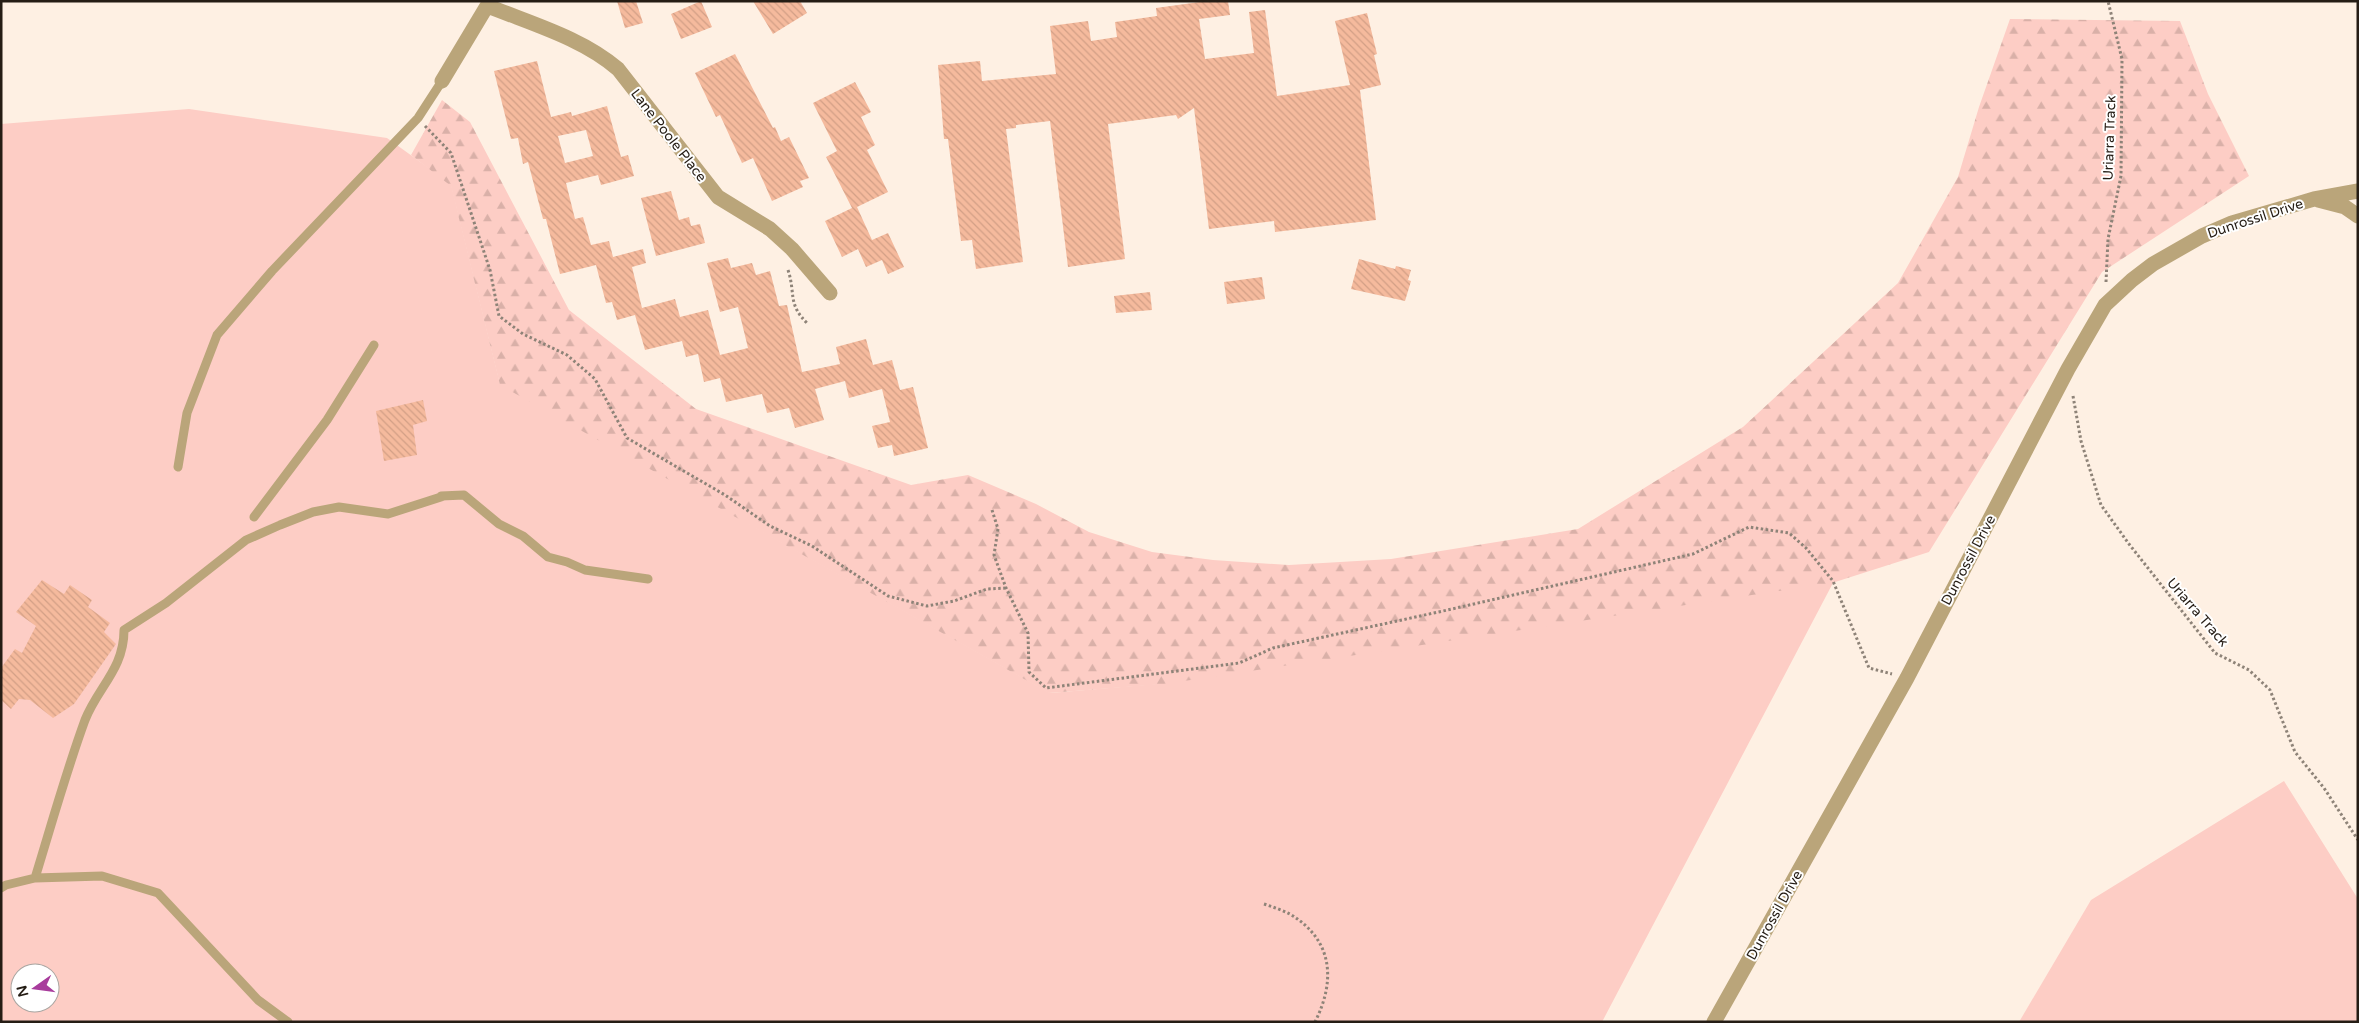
<svg xmlns="http://www.w3.org/2000/svg" width="2359" height="1023" font-family="'Varela Round',sans-serif">
  <defs>
    <pattern id="forest-firs" width="22" height="20" patternUnits="userSpaceOnUse" patternTransform="scale(1.25)"><rect width="22" height="20" fill="#fdcdc5"/><path d="M5 1l3.5 6h-7zM16 11l3.5 6h-7z" fill="#d9b0a8"/></pattern>
    <pattern id="building-back-hatch" width="6" height="6" patternUnits="userSpaceOnUse" patternTransform="scale(1.25)"><rect width="6" height="6" fill="#f5ba9d"/><path d="M-1 5l2 2M0 0l6 6M5-1l2 2" fill="none" stroke="#d29f86"/></pattern>
  </defs>
  <rect width="100%" height="100%" fill="#fef0e3"/>
  <!-- green -->
  <path fill="#fdcdc5" fill-rule="evenodd" d="M189,109L387,138L451,184L500,384L1050,693L1157,684L1834,581L1602,1022H1V124ZM20,973H50V1003H20Z
    M2284,781L2358,899V1022H2019L2091,900Z"/>
  <!-- forest -->
  <path fill="url(#forest-firs)" d="M2010,19L2180,21L2208,94L2249,176L2102,272L1929,552L1832,583L1164,684L1049,693L500,385L451,186L411,155L442,100L470,122L569,310L696,409L911,485L968,475L1036,504L1089,532L1152,552L1213,560L1289,565L1391,559L1578,529L1743,427L1898,283L1958,177L1979,107Z"/>
  <!-- building -->
  <path fill="url(#building-back-hatch)" fill-rule="evenodd" d="M617,1H636L643,23L625,28Z
    M701,1L712,27L681,39L671,14Z
    M753,1H800L807,13L773,34Z
    M1207,1H1228L1230,15L1199,19L1205,59L1254,53L1249,12L1265,10L1277,96L1350,85L1335,21L1367,13L1377,54L1374,55L1381,85L1360,90L1376,220L1275,232L1274,221L1209,229L1194,108L1178,119L1176,115L1108,124L1125,259L1068,267L1050,121L1016,125V128L1006,129L1023,262L976,269L972,240L961,241L948,139H944L938,65L980,61L982,81L1056,74L1050,26L1088,21L1091,41L1117,37L1115,22L1157,16L1156,8Z
    M735,54L773,128L775,127L781,141L789,137L809,178L800,181L803,187L772,201L753,158L742,163L720,115L716,117L695,73Z
    M537,61L551,117L571,112L572,116L607,106L621,157L628,155L634,176L601,185L598,175L566,183L575,219L583,217L591,245L609,241L613,257L643,249L646,263L632,267L642,308L675,299L680,317L708,310L720,355L748,348L738,307L720,312L707,263L728,258L731,268L752,263L756,275L770,271L779,306L787,305L802,372L840,364L836,347L866,339L873,365L892,360L900,390L913,387L928,448L894,456L892,445L878,448L872,426L890,422L882,389L849,398L845,381L815,389L824,420L795,428L789,408L767,413L762,394L726,402L720,378L704,382L698,354L686,357L682,341L645,350L635,315L617,320L612,302L606,303L596,265L560,274L546,219H543L528,162L523,164L518,138L511,139L494,71ZM586,130L593,156L565,163L558,136Z
    M855,82L871,112L861,117L875,145L867,150L888,192L857,207L872,240L888,233L904,267L888,274L882,260L866,267L858,249L842,257L825,221L852,208L826,157L837,151L813,103Z
    M671,191L679,220L689,217L691,226L700,224L705,243L656,256L641,198Z
    M1359,259L1395,269L1396,266L1411,270L1408,280L1411,281L1405,301L1351,289Z
    M1262,277L1265,299L1227,304L1224,282Z
    M1150,292L1152,310L1116,313L1114,296Z
    M423,400L427,421L413,425L417,455L384,461L376,411Z
    M42,580L64,594L70,585L92,600L88,607L110,623L104,632L116,644L74,704L53,718L30,700L19,699L11,709L1,700V668L15,649L22,653L36,626L16,612Z"/>
  <g fill="none" stroke-linecap="round" stroke-linejoin="round">
    <!-- path -->
    <path stroke="#8e8378" stroke-width="3" stroke-dasharray="2.5 2.5" stroke-linecap="butt" d="M425,126L451,153L490,270L499,316L523,334L567,355L595,379L627,438L725,495L770,526L812,546L888,596L927,606L954,601L987,589L1006,588
      M788,270C796,294 787,304 808,324
      M2106,282L2108,239L2121,176L2122,59L2108,1
      M2073,396L2081,441L2101,505L2129,544L2215,653L2249,670L2270,690L2295,752L2324,788L2358,840
      M992,510L998,529L994,555L1006,588L1028,633L1029,672L1046,688L1239,663L1273,648L1443,611L1693,554L1749,527L1789,533L1806,548L1833,581L1869,668L1892,674
      M1264,904C1273,907 1282,910 1290,914C1333,940 1336,980 1315,1022"/>
    <!-- service -->
    <path stroke="#baa57a" stroke-width="9" d="M178,467L187,413L217,335L272,271L418,118L442,81
      M441,496L464,495L499,524L523,536L548,557L567,562L585,570L648,579
      M254,517L327,420L374,345
      M1,888L6,885L35,878
      M288,1022L258,1000L158,893L102,876L35,878C51,826 66,772 85,720C98,687 124,669 124,630L166,603L246,540L280,525L313,512L339,507L388,514L444,496"/>
    <!-- minor -->
    <path stroke="#baa57a" stroke-width="15" d="M488,6C532,24 582,38 618,69L718,197L770,229L792,249L830,293
      M442,81L490,1
      M2318,200L2345,207L2358,216
      M1714,1022L1907,678L2068,369L2105,305L2132,280L2153,264L2202,236L2232,223L2314,199L2358,191"/>
  </g>
  <g text-anchor="middle" stroke-width="4" stroke-linejoin="round" paint-order="stroke">
    <!-- street labels -->
    <g font-size="14" fill="#251d15" stroke="#fff">
      <text transform="translate(669 135) rotate(52)" y="5">Lane Poole Place</text>
      <text transform="translate(2109 138) rotate(-88)" y="5">Uriarra Track</text>
      <text transform="translate(2255 218) rotate(-18)" y="5">Dunrossil Drive</text>
      <text transform="translate(1968 560) rotate(-62)" y="5">Dunrossil Drive</text>
      <text transform="translate(2198 612) rotate(49)" y="5">Uriarra Track</text>
      <text transform="translate(1774 915) rotate(-61)" y="5">Dunrossil Drive</text>
    </g>
  </g>
  <!-- border -->
  <rect width="2359" height="1023" fill="none" stroke="#251d15" stroke-width="5"/>
  <!-- north arrow -->
  <g transform="translate(35 988) rotate(256)"><circle r="24" fill="#ffffff" stroke="#a8a5a1"/>
  <path d="M0-4L9 19L0 12L-9 19Z" fill="#a83c9c"/>
  <text y="-8" font-size="14" font-weight="bold" text-anchor="middle" fill="#251d15">N</text>
  </g>
</svg>
